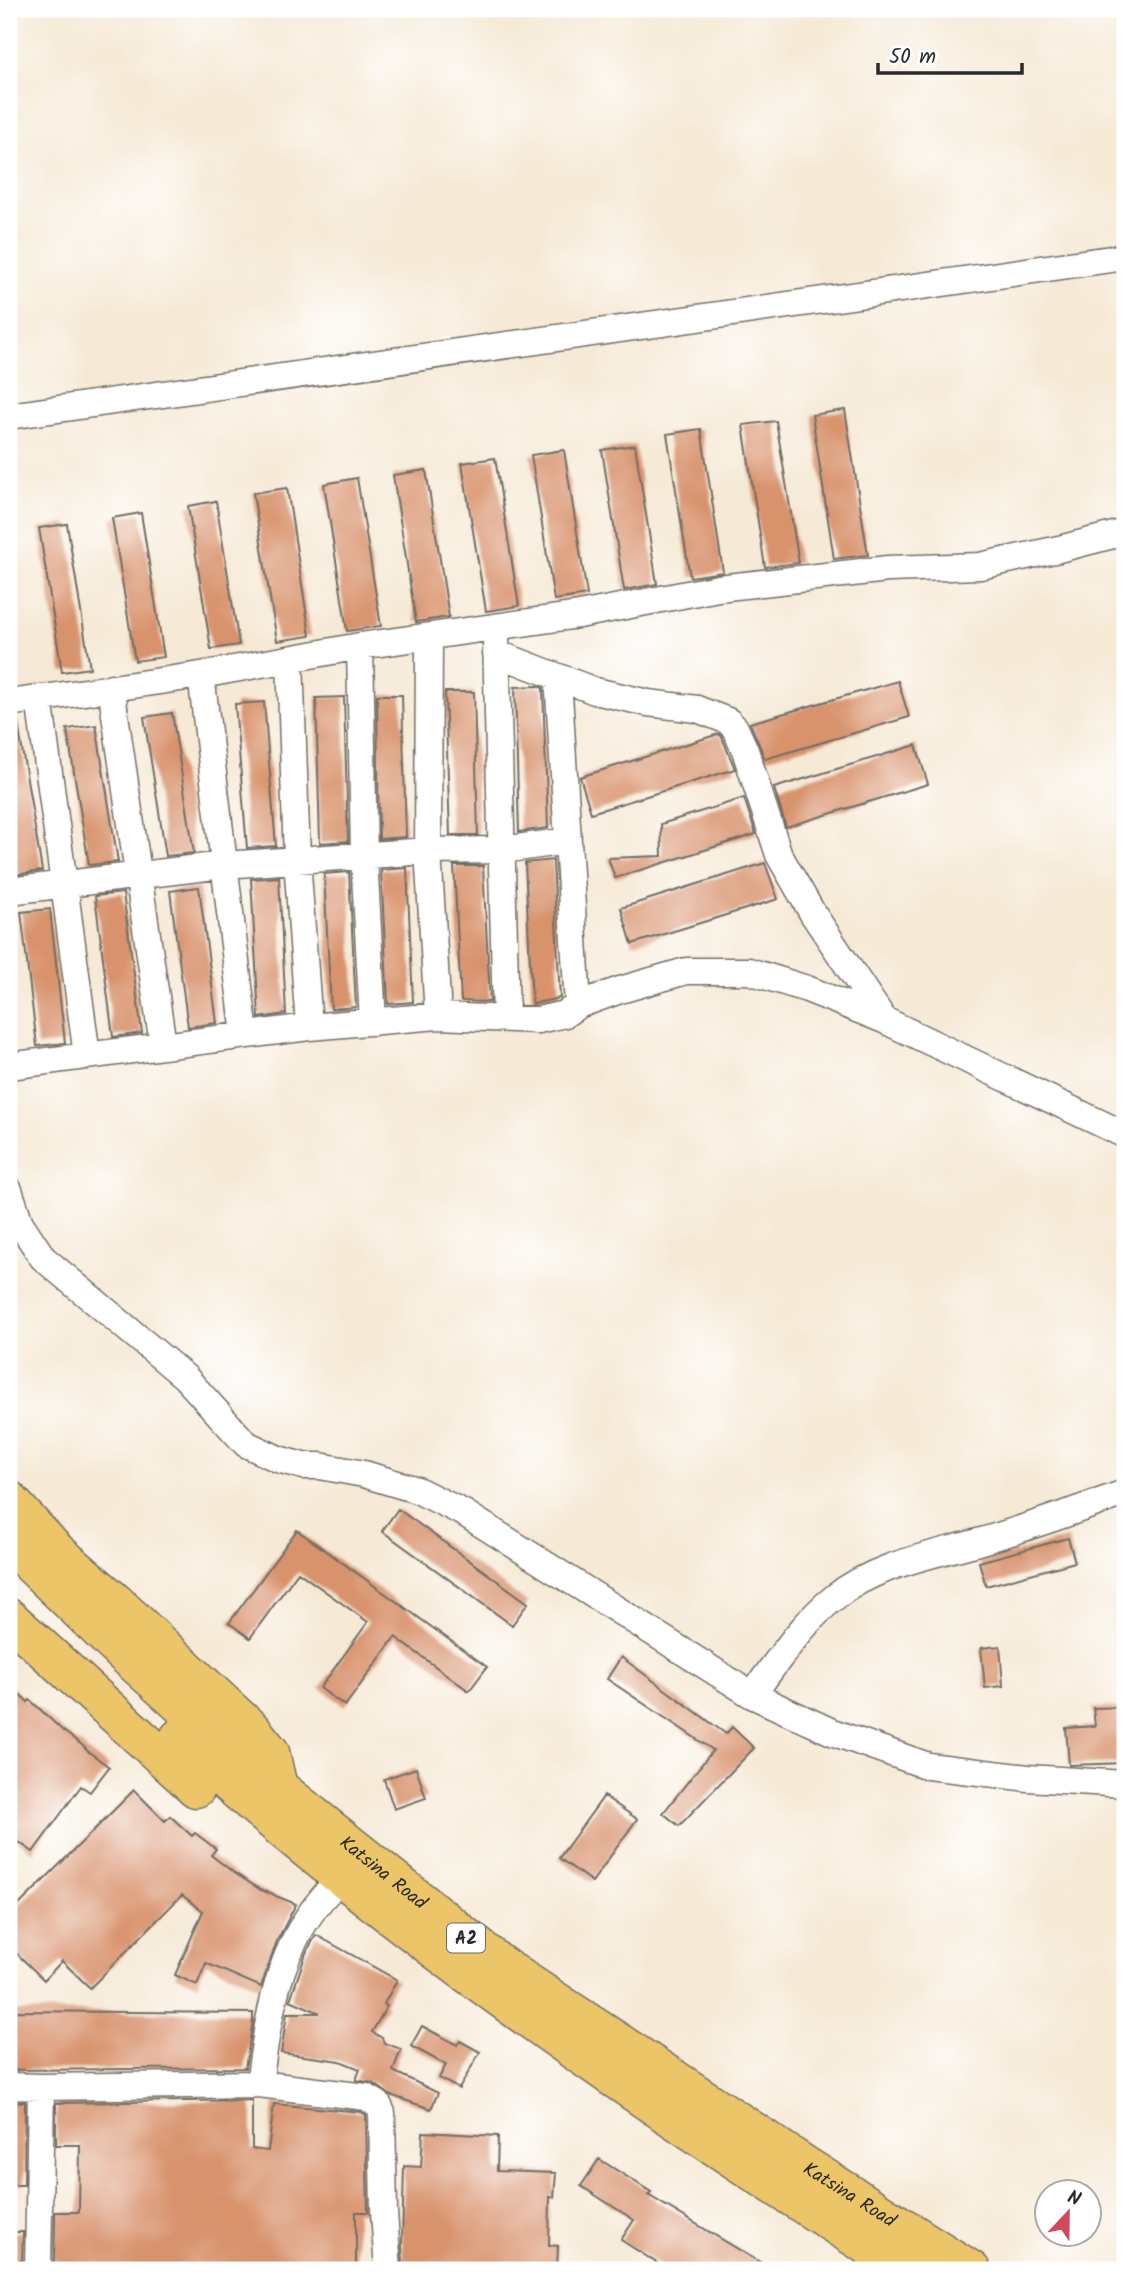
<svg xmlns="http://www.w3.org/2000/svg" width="1134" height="2279" font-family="Kalam,sans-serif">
  <rect width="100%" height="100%" fill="#fff"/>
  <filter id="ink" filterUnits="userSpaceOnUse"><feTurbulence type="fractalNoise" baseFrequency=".0143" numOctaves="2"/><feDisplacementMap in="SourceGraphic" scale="14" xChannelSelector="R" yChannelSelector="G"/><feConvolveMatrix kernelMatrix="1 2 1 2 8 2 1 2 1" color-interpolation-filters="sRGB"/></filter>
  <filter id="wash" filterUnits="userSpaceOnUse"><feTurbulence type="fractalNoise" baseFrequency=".00686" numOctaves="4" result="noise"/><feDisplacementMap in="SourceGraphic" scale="28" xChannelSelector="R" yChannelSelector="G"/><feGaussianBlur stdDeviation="1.57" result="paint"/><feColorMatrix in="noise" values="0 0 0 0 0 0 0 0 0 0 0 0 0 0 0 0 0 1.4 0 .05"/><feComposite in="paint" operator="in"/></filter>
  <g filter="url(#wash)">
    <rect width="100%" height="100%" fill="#f6e9d5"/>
    <g id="blocks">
      <!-- building -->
      <path fill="#d8926c" d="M845,410L868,555L834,559L812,415Z
        M776,421L799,563L765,567L743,425Z
        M701,429L723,572L690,577L667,434Z
        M635,445L657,584L624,590L602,450Z
        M564,450L587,595L554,600L531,455Z
        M495,458L519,606L486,611L462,463Z
        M426,470L449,617L416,622L393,475Z
        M357,478L381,626L347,631L324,484Z
        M287,488L310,636L277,641L253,493Z
        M216,501L239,645L211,649L188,506Z
        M141,513L164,657L135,661L112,518Z
        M67,524L90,668L62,672L39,528Z
        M898,681L909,717L765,759L750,723Z
        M538,686L543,688L548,828L519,832L515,687Z
        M445,692H474L478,835H450Z
        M377,695H402L406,837L379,839Z
        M344,697L348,841L320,843L316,698Z
        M264,702L276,846L247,848L235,704Z
        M172,713L194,853L166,856L144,717Z
        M17,718L42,871L13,875L9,848V719Z
        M96,725L118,862L89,865L67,729Z
        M719,734L722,737L735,769L591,813L580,777Z
        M916,745L928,784L786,827L774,788Z
        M744,798L756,834L615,878L608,858L662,856L661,824Z
        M553,860L560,998L532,1004L525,863Z
        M765,863L778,899L632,944L621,908Z
        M454,866H483L490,1002L461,1001Z
        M407,868L413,1002L388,1004L381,870Z
        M349,872L356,1007L331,1009L324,874Z
        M279,877L286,1014L259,1018L251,879Z
        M199,887L217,1023L188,1027L170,891Z
        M123,893L142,1033L113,1037L95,896Z
        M50,909L65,1043L37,1046L21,912Z
        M398,1509L528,1603L512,1625L382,1531Z
        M297,1530L487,1667L469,1691L395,1637L345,1706L320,1688L368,1622L298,1572L250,1638L229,1623Z
        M1068,1538L1075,1562L986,1586L979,1562Z
        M1000,1646L1003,1686L985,1688L981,1648Z
        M621,1657L726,1734L732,1727L754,1748L679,1826L663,1813L713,1750L607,1679Z
        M9,1684L28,1702L30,1700L62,1730L86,1748L85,1749L109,1767L90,1792L81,1786L33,1852L9,1835Z
        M1125,1707V1763L1069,1765L1066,1728L1095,1726L1093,1708Z
        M416,1768L426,1798L394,1809L384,1779Z
        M134,1790L165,1821L170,1816L192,1836L195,1833L216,1849L211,1855L233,1872L261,1890L296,1904L277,1941L261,1987L206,1963L197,1985L175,1975L203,1911L182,1895L90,1988L62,1961L44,1980L9,1946V1915Z
        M604,1796L637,1819L592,1882L559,1858Z
        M316,1935L397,1980L384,2004L387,2006L372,2032L382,2038L384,2043L401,2049L393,2071L438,2093L431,2109L390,2095L373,2083L356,2080L360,2069L340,2061L281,2053L287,2013H320L290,2000L306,1953Z
        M9,2011L253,2013V2021L245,2068L9,2070Z
        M422,2026L457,2045L460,2041L480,2052L459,2089L439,2078L446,2065L411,2046Z
        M252,2100V2149L268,2151L274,2104L361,2112L366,2115L368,2212H356V2270H54L55,2212H79L80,2145H56V2103Z
        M9,2102H25L24,2185H9Z
        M423,2132L498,2136L497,2171L556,2173L554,2197H550L549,2245L558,2246L557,2269L422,2264V2266L403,2265L402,2244L404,2166L421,2167Z
        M599,2159L651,2192L648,2195L773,2270H668L621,2240L634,2220L581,2186Z
        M9,2232H23L22,2261H9Z"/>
    </g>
  </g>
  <g filter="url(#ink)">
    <use href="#blocks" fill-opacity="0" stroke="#726e66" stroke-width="2"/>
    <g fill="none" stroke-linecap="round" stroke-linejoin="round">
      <!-- minor casing -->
      <g stroke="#726e66" stroke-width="29">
        <path id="minor" d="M9,416L1125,257
          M429,637L428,851L438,1016
          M496,639L506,1018
          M360,646L364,856L373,1022
          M496,653L595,691L648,703L697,709L728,721L735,728L745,750L779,855L813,914L884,1020
          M290,659L297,859L309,1027
          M201,675L245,1035
          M558,677L578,1005
          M111,687L163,1045
          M39,698L87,1056
          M9,703L201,675L360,646L579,615L718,588L888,569L980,566L1059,549L1125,532
          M9,891L223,865L428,851L502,850L568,841
          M9,1066L309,1027L438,1016L538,1020L565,1014L578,1005L620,990L686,971H749L807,989L884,1020L1125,1135
          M9,1190L20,1223L43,1258L185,1377L246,1444L278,1459L303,1466H320L364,1474L417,1490L464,1513L752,1695L832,1732L928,1766L1028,1778L1125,1784
          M752,1695C778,1661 801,1624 835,1597C875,1565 929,1556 978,1542C1028,1528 1076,1510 1125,1493
          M259,2084C270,2006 280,1933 342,1878
          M9,2086L41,2087L259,2084L366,2097L378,2104L382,2113L384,2212L388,2270
          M38,2270L41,2087"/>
      </g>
      <!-- highway casing -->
      <g stroke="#726e66" stroke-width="41">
        <g id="highway">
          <path d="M9,1500L55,1550L114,1601L252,1730L270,1752L277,1783"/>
          <path id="s1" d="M9,1543L122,1652L231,1750L501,1965L806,2166L971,2270"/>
          <path d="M9,1618L196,1788"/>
          <path d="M179,1738C249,1804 323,1863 399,1922C561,2047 732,2160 906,2270"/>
        </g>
      </g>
      <!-- minor -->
      <use href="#minor" stroke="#fff" stroke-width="26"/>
      <!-- highway -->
      <use href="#highway" stroke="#ecc569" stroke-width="38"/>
    </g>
  </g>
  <g text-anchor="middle" stroke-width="7" stroke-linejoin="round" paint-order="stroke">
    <!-- shield labels -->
    <rect fill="#fff" stroke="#6b6b6b" stroke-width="2" x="447" y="1923.5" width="38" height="29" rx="5"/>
    <g font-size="18" font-weight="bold" fill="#2b2b2b">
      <text x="466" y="1944">A2</text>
    </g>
    <!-- street labels -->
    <g font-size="19" fill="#2b2b2b" stroke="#fff">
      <text dy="7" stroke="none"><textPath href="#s1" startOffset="499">Katsina Road</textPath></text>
      <text dy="7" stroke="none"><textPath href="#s1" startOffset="1066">Katsina Road</textPath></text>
    </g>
  </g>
  <!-- margin -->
  <rect width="1134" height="2279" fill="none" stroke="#fff" stroke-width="35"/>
  <!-- north arrow -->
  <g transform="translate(1068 2213) rotate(22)"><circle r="33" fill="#ffffff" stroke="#aaaaaa" stroke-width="2"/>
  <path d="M0-5L12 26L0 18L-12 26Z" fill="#d1495b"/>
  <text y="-10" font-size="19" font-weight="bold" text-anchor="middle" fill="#2b2b2b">N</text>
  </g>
  <!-- scale -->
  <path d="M878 63v10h144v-10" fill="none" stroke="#2b2b2b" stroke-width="3.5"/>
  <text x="889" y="63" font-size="21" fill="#2b2b2b" stroke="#ffffff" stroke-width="5" paint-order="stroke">50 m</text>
</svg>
